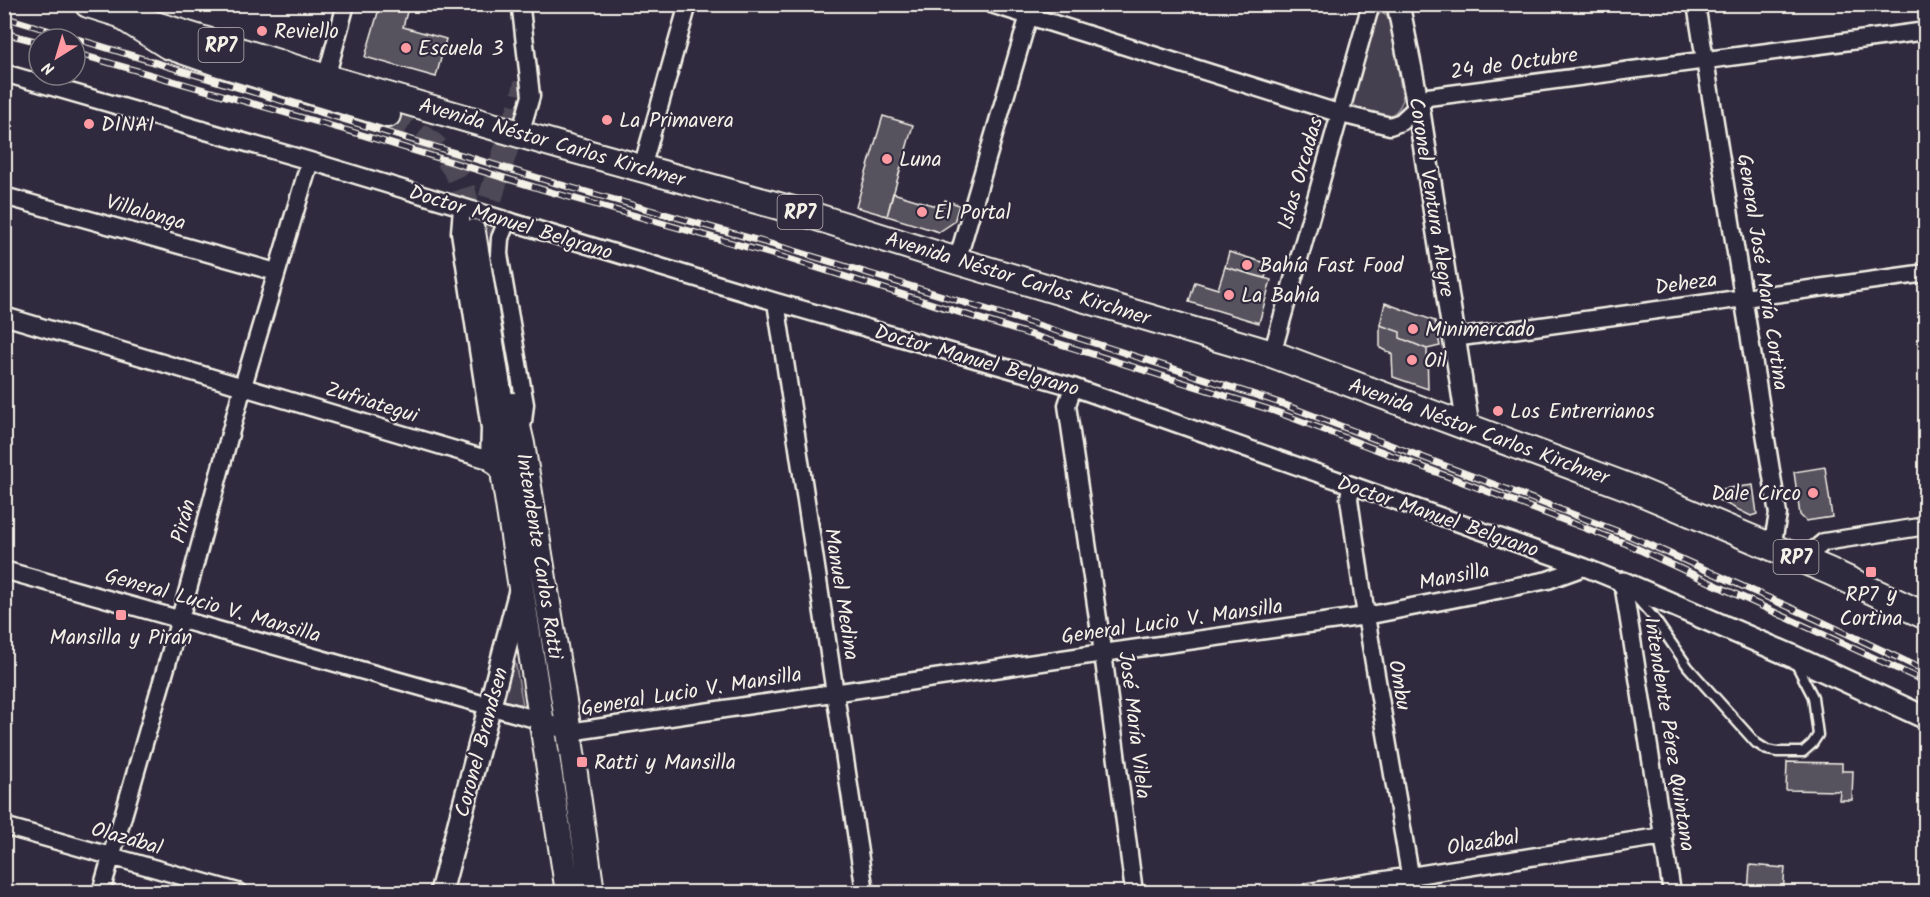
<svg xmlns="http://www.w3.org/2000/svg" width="1930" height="897" font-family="Kalam,sans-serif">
  <rect width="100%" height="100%" fill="#2f2a3d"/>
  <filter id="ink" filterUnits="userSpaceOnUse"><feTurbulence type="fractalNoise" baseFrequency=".0167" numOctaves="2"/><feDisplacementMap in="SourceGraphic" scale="12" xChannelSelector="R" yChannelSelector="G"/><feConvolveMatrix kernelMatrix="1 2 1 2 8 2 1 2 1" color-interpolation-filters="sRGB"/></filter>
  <g filter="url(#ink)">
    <!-- green -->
    <path fill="#454050" stroke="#9c989c" stroke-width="1.5" d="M1381,13L1386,14L1391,26L1403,100C1395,120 1385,118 1367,113C1363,112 1357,110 1355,106C1353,103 1353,99 1353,96L1375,18Z
      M515,661L523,705L503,700Z"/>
    <!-- building -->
    <path fill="#56525f" stroke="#f4f1e8" stroke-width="1.5" d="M373,4H409L403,27L446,39L436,77L365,57L379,9L372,7Z
      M883,116L913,125L887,216L856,207Z
      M893,193L942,208L945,200L959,205L954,222L939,232L887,216Z
      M1229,252L1269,264L1265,278L1225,267Z
      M1225,267L1271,280L1259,323L1189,302L1195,282L1218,289Z
      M1385,303L1435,321L1440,346L1427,349L1400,338V332L1380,325Z
      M1380,325L1400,332V338L1427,349L1428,389L1393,377L1392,354L1380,348Z
      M1825,467L1832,517L1806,521L1800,515L1794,472Z
      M1753,485L1757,514L1751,516L1714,498L1713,490Z
      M1787,762L1842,763V771H1853L1852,800H1839L1840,791L1786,790Z
      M1750,865L1785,868L1783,892H1748Z"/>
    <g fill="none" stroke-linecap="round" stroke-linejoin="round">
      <!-- secondary-tunnel -->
      <path stroke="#4d4857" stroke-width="24" stroke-dasharray="24 12" stroke-linecap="butt" d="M388,115C416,131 447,148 460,180C466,195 469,214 473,230
        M486,234L489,203L494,186L523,97L526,83"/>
      <!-- service casing -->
      <g stroke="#f4f1e8" stroke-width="13">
        <path id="service" d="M1632,593L1654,618L1688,667L1756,743L1767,750L1777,752H1803L1812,744L1818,735L1813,697L1795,662"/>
      </g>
      <!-- minor casing -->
      <g stroke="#f4f1e8" stroke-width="21">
        <path id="minor" d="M991,4L1341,114L1390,126L1401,122L1428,97L1926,31
          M1696,4L1778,514L1772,547
          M4,73L310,161L776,302L1073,387L1584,567L1623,583L1672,892
          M326,78L346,4
          M520,134L531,96L521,9L523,4
          M642,168L688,4
          M4,196L276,272
          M462,208L460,232L490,428L489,460L495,467
          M507,221L500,238L499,254L525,404L523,422
          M957,261L1032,5
          M776,302L865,892
          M4,316L489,460
          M1454,338L1926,273
          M1272,354L1371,4
          M1073,387L1067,405L1103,653L1134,892
          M1351,485L1349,499L1366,616L1413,892
          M1802,560L1824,542L1926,526
          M4,570L542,721L569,732L1103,653L1366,616L1548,580L1584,567
          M4,826L238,892
          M101,892L180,619L243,386L310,161
          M1309,892L1664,836"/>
      </g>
      <!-- tertiary casing -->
      <g stroke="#f4f1e8" stroke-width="26">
        <path id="tertiary" d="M1398,4L1418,105L1468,426
          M1623,583L1792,656L1926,718
          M441,892L520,591"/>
      </g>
      <!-- secondary casing -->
      <g stroke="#f4f1e8" stroke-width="28">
        <path id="secondary" d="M126,20L167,46L216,63L388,115
          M473,232L501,404L504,478L568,892
          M513,405L522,444L569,732L592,892"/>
      </g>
      <!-- primary casing -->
      <g stroke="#f4f1e8" stroke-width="30">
        <path id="primary" d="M88,4L326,78L561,146L804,213L957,261L1272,354L1631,488L1829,571L1926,616"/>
      </g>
      <!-- service -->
      <use href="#service" stroke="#2f2a3d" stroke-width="8"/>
      <!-- minor -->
      <use href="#minor" stroke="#2f2a3d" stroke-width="16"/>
      <!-- tertiary -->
      <use href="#tertiary" stroke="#2f2a3d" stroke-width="21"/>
      <!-- secondary -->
      <use href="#secondary" stroke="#2f2a3d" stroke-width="24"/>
      <!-- primary -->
      <use href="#primary" stroke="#2f2a3d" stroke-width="26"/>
      <!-- rail casing -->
      <g stroke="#f4f1e8" stroke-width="7">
        <path id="rail" d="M4,17L555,183L792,250L1038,325L1280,403L1630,536L1816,619L1926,671
          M4,33L39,42
          M75,53L349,131L551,192L789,259L1274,411L1627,544L1926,682"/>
      </g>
      <!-- rail -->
      <use href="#rail" stroke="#2f2a3d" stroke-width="4.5" stroke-dasharray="14" stroke-linecap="butt"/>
    </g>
  </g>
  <!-- markers -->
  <g fill="#ff9aa2" stroke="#2f2a3d" stroke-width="2">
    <circle cx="262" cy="31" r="6"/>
    <circle cx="406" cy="48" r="6"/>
    <circle cx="607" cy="120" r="6"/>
    <circle cx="89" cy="124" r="6"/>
    <circle cx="887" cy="159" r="6"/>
    <circle cx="922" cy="212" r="6"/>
    <circle cx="1247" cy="265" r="6"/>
    <circle cx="1229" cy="295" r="6"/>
    <circle cx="1413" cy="329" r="6"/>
    <circle cx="1412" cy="360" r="6"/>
    <circle cx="1498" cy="411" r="6"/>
    <circle cx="1813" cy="493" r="6"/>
    <rect x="1865" y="566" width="12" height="12" rx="3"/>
    <rect x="115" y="609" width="12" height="12" rx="3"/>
    <rect x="576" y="756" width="12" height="12" rx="3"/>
  </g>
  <g text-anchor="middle" stroke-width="4.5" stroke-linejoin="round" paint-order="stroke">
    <!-- shield labels -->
    <g fill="#2f2a3d" stroke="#b9b5b5" stroke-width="1.5">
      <rect x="198.5" y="28" width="45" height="34" rx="4.5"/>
      <rect x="777.5" y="195" width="45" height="34" rx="4.5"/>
      <rect x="1773.5" y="540" width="45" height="34" rx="4.5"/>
    </g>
    <g font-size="20" font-weight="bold" fill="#f4f1e8">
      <text x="221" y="52">RP7</text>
      <text x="800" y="219">RP7</text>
      <text x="1796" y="564">RP7</text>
    </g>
    <!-- poi labels -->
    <g font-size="21" fill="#f4f1e8" stroke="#2f2a3d" text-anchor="start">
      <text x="274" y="38">Reviello</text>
      <text x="418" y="55">Escuela 3</text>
      <text x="619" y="127">La Primavera</text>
      <text x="101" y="131">DINAI</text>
      <text x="899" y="166">Luna</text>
      <text x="934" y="219">El Portal</text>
      <text x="1259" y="272">Bahía Fast Food</text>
      <text x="1241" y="302">La Bahía</text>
      <text x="1425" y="336">Minimercado</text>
      <text x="1424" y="367">Oil</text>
      <text x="1510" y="418">Los Entrerrianos</text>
      <text x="1801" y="500" text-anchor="end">Dale Circo</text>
      <text x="1871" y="601" text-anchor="middle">RP7 y<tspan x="1871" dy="24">Cortina</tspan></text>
      <text x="121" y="644" text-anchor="middle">Mansilla y Pirán</text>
      <text x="594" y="769">Ratti y Mansilla</text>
    </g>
    <!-- street labels -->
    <g font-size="21" fill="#f4f1e8" stroke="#2f2a3d">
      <text transform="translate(1514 63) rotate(-8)" y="7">24 de Octubre</text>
      <text transform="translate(552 142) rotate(16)" y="7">Avenida Néstor Carlos Kirchner</text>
      <text transform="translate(1300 173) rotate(-74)" y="7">Islas Orcadas</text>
      <text transform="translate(1432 197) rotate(81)" y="7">Coronel Ventura Alegre</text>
      <text transform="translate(146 212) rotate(16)" y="7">Villalonga</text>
      <text transform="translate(511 222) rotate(17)" y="7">Doctor Manuel Belgrano</text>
      <text transform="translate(1763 272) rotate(81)" y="7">General José María Cortina</text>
      <text transform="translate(1018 278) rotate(17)" y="7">Avenida Néstor Carlos Kirchner</text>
      <text transform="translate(1686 283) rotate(-8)" y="7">Deheza</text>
      <text transform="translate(977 360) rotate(16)" y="7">Doctor Manuel Belgrano</text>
      <text transform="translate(372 402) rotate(17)" y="7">Zufriategui</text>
      <text transform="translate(1479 431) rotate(20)" y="7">Avenida Néstor Carlos Kirchner</text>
      <text transform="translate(1438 516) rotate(19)" y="7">Doctor Manuel Belgrano</text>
      <text transform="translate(183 521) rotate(-75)" y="7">Pirán</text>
      <text transform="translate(540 556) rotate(81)" y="7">Intendente Carlos Ratti</text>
      <text transform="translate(1454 576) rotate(-11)" y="7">Mansilla</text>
      <text transform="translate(842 594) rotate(81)" y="7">Manuel Medina</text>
      <text transform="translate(213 605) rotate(16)" y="7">General Lucio V. Mansilla</text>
      <text transform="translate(1172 621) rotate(-8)" y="7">General Lucio V. Mansilla</text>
      <text transform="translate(1400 685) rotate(80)" y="7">Ombu</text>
      <text transform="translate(691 691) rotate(-9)" y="7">General Lucio V. Mansilla</text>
      <text transform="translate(1135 725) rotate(83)" y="7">José María Vilela</text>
      <text transform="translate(1670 734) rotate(81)" y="7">Intendente Pérez Quintana</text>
      <text transform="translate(481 742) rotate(-75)" y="7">Coronel Brandsen</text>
      <text transform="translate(127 838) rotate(16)" y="7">Olazábal</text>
      <text transform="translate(1483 842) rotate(-9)" y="7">Olazábal</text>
    </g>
  </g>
  <!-- margin -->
  <rect width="1930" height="897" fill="none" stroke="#2f2a3d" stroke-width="24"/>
  <rect x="12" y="12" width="1906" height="873" fill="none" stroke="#f4f1e8" stroke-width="2" filter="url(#ink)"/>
  <!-- north arrow -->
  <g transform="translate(57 57) rotate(217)"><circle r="28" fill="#2f2a3d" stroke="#7e7a81" stroke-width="1.5"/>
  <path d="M0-4.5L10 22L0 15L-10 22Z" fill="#ff9aa2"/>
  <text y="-9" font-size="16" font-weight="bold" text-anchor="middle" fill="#f4f1e8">N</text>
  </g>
</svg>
